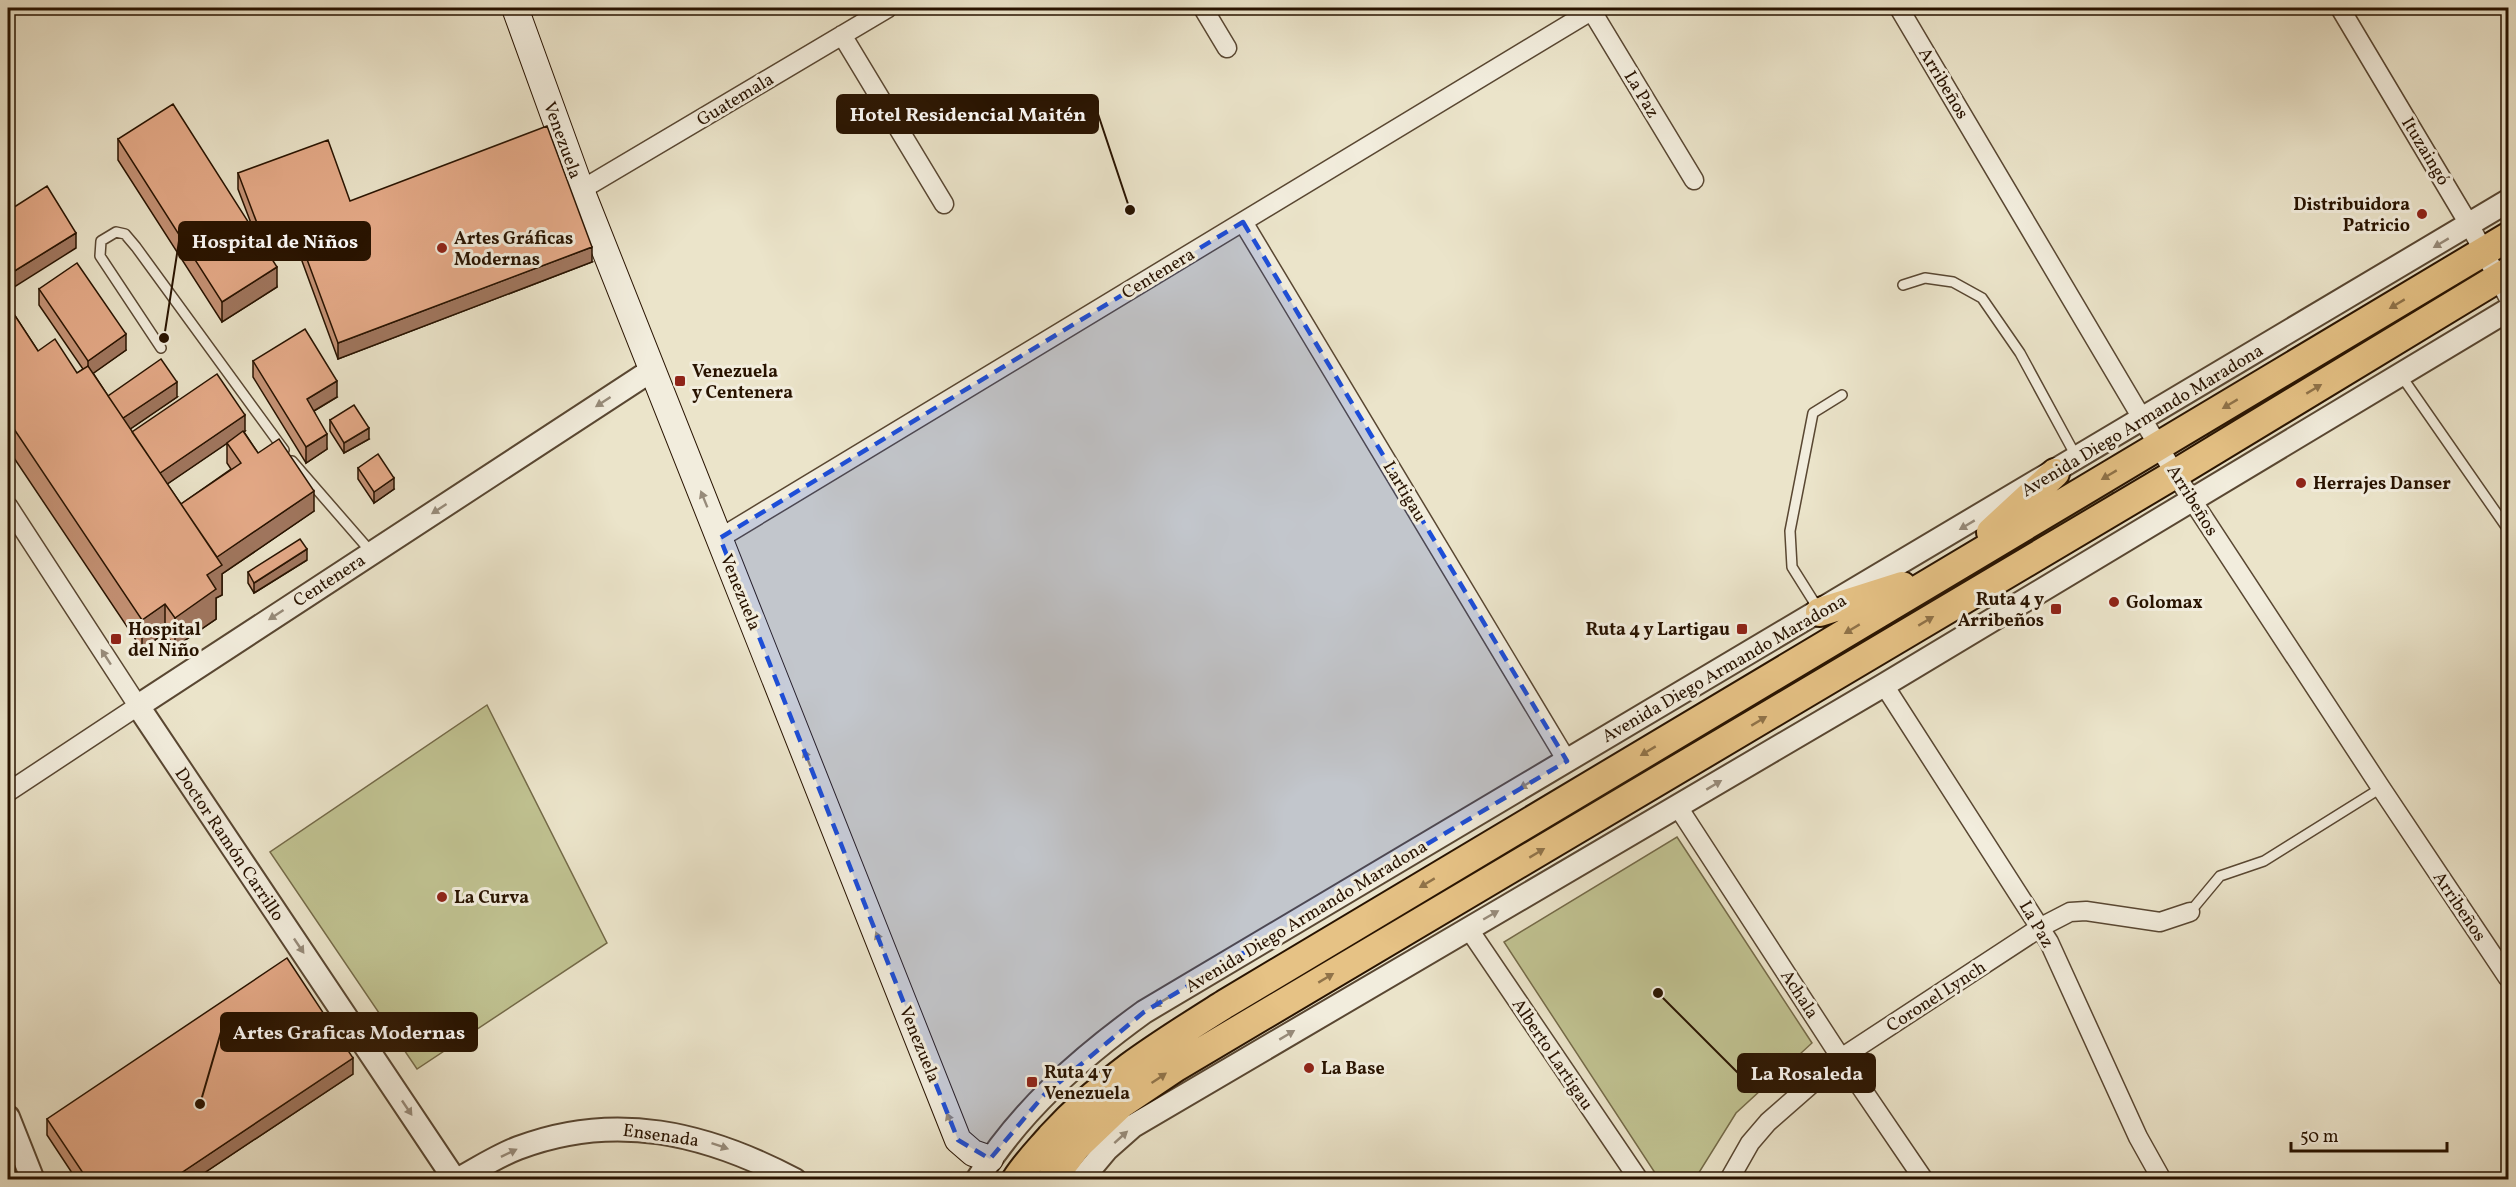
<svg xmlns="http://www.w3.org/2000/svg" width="2516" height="1187" font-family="Vollkorn,serif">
  <rect width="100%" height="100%" fill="#ebe4ca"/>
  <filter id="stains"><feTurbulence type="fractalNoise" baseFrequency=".00333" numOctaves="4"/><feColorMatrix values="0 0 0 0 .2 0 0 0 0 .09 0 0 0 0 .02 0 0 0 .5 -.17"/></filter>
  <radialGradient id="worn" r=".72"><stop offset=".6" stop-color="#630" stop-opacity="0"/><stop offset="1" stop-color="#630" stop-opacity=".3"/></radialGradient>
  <!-- green -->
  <path fill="#c0c291" stroke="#746a48" stroke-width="1.5" d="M2459,282L2462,288L2210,438L2206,432Z
    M2112,491L2115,495L1500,859Z
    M487,705L607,943L417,1069L270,852Z
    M1677,837L1812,1043L1736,1113L1695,1179H1659L1504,942Z"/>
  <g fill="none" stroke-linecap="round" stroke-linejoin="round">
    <!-- service casing -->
    <g stroke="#594732" stroke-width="12">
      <path id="service" d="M1903,285L1925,278L1953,282L1982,298L2020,353L2077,458
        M161,348L100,256L101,241L116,232L125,234L136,247L284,450
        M2400,374L2507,528
        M292,461L372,553
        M1819,610L1792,567L1790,531L1813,413L1842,395
        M2190,912L2220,876L2264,861L2381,788"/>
    </g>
    <!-- minor casing -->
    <g stroke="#594732" stroke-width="21">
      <path id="minor" d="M1203,8L1227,48
        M1590,8L1694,180
        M1899,8L2175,474L2381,788L2508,978
        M2340,8L2470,226L2508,297
        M842,35L944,204
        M581,190L888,8
        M1243,222L1567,761
        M8,506L138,706L8,792
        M720,538L1596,8
        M1884,685L2049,942L2138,1137L2162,1180
        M1678,807L1841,1058L1924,1180
        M1468,928L1639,1180
        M1729,1180L1750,1143L1768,1122L1841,1058L2041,927L2070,912L2086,911L2160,922L2190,912"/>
    </g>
    <!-- tertiary casing -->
    <g stroke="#594732" stroke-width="26">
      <path id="tertiary" d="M8,1117L33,1180
        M455,1180L138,706L652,370
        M457,1180C477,1169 497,1156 518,1148C615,1111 706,1133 795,1180
        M977,1180C1020,1111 1079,1059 1144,1012L2508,201
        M1081,1180L1107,1149L1133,1126L1884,685L2508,310"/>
    </g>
    <!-- secondary casing -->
    <g stroke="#281300" stroke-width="28">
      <path id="secondary" d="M515,8L581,190L958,1140L973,1153L990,1159"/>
    </g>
    <!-- primary casing -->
    <g stroke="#281300" stroke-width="32">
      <path id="primary" d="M1991,532L2055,473
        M1820,612L1902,586
        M1016,1180C1026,1164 1039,1151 1051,1137C1104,1079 1160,1045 1225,1004L2508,237
        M1051,1180L1076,1147L1121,1104L1176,1067L2175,474L2508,272"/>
    </g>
    <!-- service -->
    <use href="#service" stroke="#f2eddd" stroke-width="9"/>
    <!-- minor -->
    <use href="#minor" stroke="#f2eddd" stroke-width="18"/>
    <!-- tertiary -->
    <use href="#tertiary" stroke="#f2eddd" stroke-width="22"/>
    <!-- secondary -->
    <use href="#secondary" stroke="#f2eddd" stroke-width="26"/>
    <!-- primary -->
    <use href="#primary" stroke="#e6c285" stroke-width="28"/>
  </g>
  <!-- wall -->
  <path fill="#c49174" stroke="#281300" stroke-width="1.5" fill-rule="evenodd" d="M118,139L254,231L238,189V173L350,201L592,262L338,359L295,242L268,253L277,287L222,322L118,160Z
    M39,289L126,350L93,373L108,396L177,397L130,429L132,432L245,431L244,432L258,453L314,511L222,574V595L216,598V619L175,647L165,633L142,649L8,449V305L38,351L77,373L83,369L39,305ZM227,443V463L231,469L181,504L167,484Z
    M253,361L337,397L314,411L327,449L306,463L253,377Z
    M330,420L369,439L344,453L330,431Z
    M358,468L394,489L374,503L358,479Z
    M307,560L254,593L248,583V572Z
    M353,1074L195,1179H76L47,1135V1119Z"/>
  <!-- shaded-wall -->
  <path fill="#a0765e" stroke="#281300" stroke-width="1.5" d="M295,227V242L263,255V239Z
    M76,233V248L8,291V275Z
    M592,247V262L338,359V343Z
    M277,267V287L222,322V302Z
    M126,334V350L88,377V361Z
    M337,381V397L307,415V399Z
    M177,382V397L117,438V422Z
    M245,415V431L154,493V477Z
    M369,428V439L344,453V443Z
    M327,434V449L306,463V447Z
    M394,478V489L374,503V492Z
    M314,491V511L222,574V595L216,598V619L175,647V618L207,575L212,560Z
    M307,549V560L254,593V583Z
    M165,604V633L142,649V620Z
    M353,1058V1074L195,1179H172Z"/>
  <!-- building -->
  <path fill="#e4a987" stroke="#281300" stroke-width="1.5" d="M173,104L277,267L222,302L118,139Z
    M547,126L592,247L338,343L295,227L263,239L238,173L328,140L350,201Z
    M47,186L76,233L8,275V211Z
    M77,263L126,334L88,361L39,289Z
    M8,305L38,351L55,339L77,373L88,366L222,565L207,575L216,589L175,618L165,604L142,620L8,420Z
    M305,329L337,381L307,399L327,434L306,447L253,361Z
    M161,359L177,382L123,418L108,396Z
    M217,374L245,415L160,473L132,432Z
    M354,405L369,428L344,443L330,420Z
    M243,431L258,453L279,439L314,491L217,557L181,504L241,463L227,443Z
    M378,454L394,478L374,492L358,468Z
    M300,539L307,549L254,583L248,572Z
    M287,958L353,1058L172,1179H87L47,1119Z"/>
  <!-- one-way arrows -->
  <defs><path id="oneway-solid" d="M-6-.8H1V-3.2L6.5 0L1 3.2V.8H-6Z" transform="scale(1.5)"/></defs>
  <g fill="#978b7a">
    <use href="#oneway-solid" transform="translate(2441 243) rotate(149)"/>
    <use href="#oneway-solid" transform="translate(603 402) rotate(147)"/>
    <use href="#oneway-solid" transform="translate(704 499) rotate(-112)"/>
    <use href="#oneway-solid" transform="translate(439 509) rotate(147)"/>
    <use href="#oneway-solid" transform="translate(1967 525) rotate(149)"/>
    <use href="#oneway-solid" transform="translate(276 615) rotate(147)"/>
    <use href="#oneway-solid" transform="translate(106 657) rotate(-123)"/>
    <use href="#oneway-solid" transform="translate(807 758) rotate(-112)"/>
    <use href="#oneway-solid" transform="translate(1527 784) rotate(149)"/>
    <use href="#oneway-solid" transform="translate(1714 785) rotate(-31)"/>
    <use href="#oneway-solid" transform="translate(1491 915) rotate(-30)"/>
    <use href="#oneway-solid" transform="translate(879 940) rotate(-112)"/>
    <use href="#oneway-solid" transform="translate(299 946) rotate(56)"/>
    <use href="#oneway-solid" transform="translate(1161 1002) rotate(149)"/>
    <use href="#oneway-solid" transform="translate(1287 1035) rotate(-31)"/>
    <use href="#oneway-solid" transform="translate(407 1108) rotate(56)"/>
    <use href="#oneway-solid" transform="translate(950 1121) rotate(-112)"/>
    <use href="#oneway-solid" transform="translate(1121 1137) rotate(-42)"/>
    <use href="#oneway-solid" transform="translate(720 1146) rotate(19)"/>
    <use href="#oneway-solid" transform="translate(509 1153) rotate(-26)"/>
  </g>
  <g fill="#907349">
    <use href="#oneway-solid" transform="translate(2397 304) rotate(149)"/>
    <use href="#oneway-solid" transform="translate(2314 389) rotate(-31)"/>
    <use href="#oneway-solid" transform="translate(2230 404) rotate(149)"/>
    <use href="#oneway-solid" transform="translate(2109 475) rotate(149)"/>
    <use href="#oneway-solid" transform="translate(1926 621) rotate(-31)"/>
    <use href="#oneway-solid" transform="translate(1852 629) rotate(149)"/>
    <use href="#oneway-solid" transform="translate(1759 721) rotate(-31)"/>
    <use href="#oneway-solid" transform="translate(1648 751) rotate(149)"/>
    <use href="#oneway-solid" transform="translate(1537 853) rotate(-31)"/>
    <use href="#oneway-solid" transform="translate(1427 883) rotate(149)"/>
    <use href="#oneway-solid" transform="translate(1326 978) rotate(-31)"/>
    <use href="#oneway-solid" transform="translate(1159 1078) rotate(-34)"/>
  </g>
  <!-- marked area -->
  <path fill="#1d4ed8" fill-opacity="0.2" stroke="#1d4ed8" stroke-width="4.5" stroke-dasharray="12 8" stroke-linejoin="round" d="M1243,222L1567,761L1144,1012L1044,1095L990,1159L958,1140L720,538Z"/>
  <!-- markers -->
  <g fill="#8f2418" stroke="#f2eddd" stroke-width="2">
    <circle cx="2422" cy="214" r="6"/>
    <circle cx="442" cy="248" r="6"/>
    <rect x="674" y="375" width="12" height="12" rx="3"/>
    <circle cx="2301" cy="483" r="6"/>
    <circle cx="2114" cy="602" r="6"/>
    <rect x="2050" y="603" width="12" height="12" rx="3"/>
    <rect x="1736" y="623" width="12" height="12" rx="3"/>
    <rect x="110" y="633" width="12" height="12" rx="3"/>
    <circle cx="442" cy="897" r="6"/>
    <circle cx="1309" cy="1068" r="6"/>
    <rect x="1026" y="1076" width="12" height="12" rx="3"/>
  </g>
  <g text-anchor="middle" stroke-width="6" stroke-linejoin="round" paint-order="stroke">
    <!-- street labels -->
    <g font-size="18" fill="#281300" stroke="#f2eddd">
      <text transform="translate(1944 83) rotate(59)" y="6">Arribeños</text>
      <text transform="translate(1642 94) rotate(59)" y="6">La Paz</text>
      <text transform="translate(735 99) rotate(-31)" y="6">Guatemala</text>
      <text transform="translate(563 140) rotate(70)" y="6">Venezuela</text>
      <text transform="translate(2426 151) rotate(59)" y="6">Ituzaingó</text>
      <text transform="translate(1158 273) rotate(-31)" y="6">Centenera</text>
      <text transform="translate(2142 420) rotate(-31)" y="6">Avenida Diego Armando Maradona</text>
      <text transform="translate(1405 491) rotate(59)" y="6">Lartigau</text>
      <text transform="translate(2193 500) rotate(58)" y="6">Arribeños</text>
      <text transform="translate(329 580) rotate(-33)" y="6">Centenera</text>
      <text transform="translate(741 592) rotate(68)" y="6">Venezuela</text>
      <text transform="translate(1724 668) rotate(-30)" y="6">Avenida Diego Armando Maradona</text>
      <text transform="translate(230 844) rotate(56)" y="6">Doctor Ramón Carrillo</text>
      <text transform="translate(2460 906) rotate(56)" y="6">Arribeños</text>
      <text transform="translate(1306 916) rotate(-31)" y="6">Avenida Diego Armando Maradona</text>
      <text transform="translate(2037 924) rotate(60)" y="6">La Paz</text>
      <text transform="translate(1800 994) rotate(57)" y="6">Achala</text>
      <text transform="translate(1936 996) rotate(-33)" y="6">Coronel Lynch</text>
      <text transform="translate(920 1044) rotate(68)" y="6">Venezuela</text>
      <text transform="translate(1553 1054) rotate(56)" y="6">Alberto Lartigau</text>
      <text transform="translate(661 1135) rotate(8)" y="6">Ensenada</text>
    </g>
    <!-- poi labels -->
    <g font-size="18" font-weight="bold" fill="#281300" stroke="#f2eddd" text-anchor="start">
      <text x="2410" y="210" text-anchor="end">Distribuidora<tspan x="2410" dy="21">Patricio</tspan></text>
      <text x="454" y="244">Artes Gráficas<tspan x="454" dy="21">Modernas</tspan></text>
      <text x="692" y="377">Venezuela<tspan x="692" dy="21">y Centenera</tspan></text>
      <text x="2313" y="489">Herrajes Danser</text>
      <text x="2044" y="605" text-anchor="end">Ruta 4 y<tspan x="2044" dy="21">Arribeños</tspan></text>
      <text x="2126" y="608">Golomax</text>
      <text x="128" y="635">Hospital<tspan x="128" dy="21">del Niño</tspan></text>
      <text x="1730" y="635" text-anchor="end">Ruta 4 y Lartigau</text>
      <text x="454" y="903">La Curva</text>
      <text x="1321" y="1074">La Base</text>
      <text x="1044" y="1078">Ruta 4 y<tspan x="1044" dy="21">Venezuela</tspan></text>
    </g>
  </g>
  <!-- callouts -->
  <path fill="none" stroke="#281300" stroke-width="2" d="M1130 210L1098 114M164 338L179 241M200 1104L221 1032M1658 993L1738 1073"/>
  <g fill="#281300" stroke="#f2eddd" stroke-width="2">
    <circle cx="1130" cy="210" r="6"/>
    <circle cx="164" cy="338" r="6"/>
    <circle cx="200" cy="1104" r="6"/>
    <circle cx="1658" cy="993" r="6"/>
  </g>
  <g fill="#281300" stroke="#281300" stroke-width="2">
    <rect x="837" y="95" width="261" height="38" rx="6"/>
    <rect x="179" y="222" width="191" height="38" rx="6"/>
    <rect x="221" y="1013" width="256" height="38" rx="6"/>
    <rect x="1738" y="1054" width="137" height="38" rx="6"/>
  </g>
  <g font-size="20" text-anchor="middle" font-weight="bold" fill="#fff">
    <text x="968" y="121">Hotel Residencial Maitén</text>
    <text x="275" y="248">Hospital de Niños</text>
    <text x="349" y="1039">Artes Graficas Modernas</text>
    <text x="1807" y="1080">La Rosaleda</text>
  </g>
  <!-- margin -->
  <rect width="2516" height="1187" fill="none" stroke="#ebe4ca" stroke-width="30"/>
  <rect x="9" y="9" width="2498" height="1169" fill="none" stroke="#281300" stroke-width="3"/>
  <rect x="15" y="15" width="2486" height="1157" fill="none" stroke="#281300" stroke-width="1.5"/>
  <!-- scale -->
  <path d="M2291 1142v9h156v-9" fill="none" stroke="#281300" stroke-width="3"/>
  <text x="2300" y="1142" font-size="18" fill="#281300" stroke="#f2eddd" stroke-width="4.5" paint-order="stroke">50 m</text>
  <rect width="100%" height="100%" filter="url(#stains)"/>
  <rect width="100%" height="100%" fill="url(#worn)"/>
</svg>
